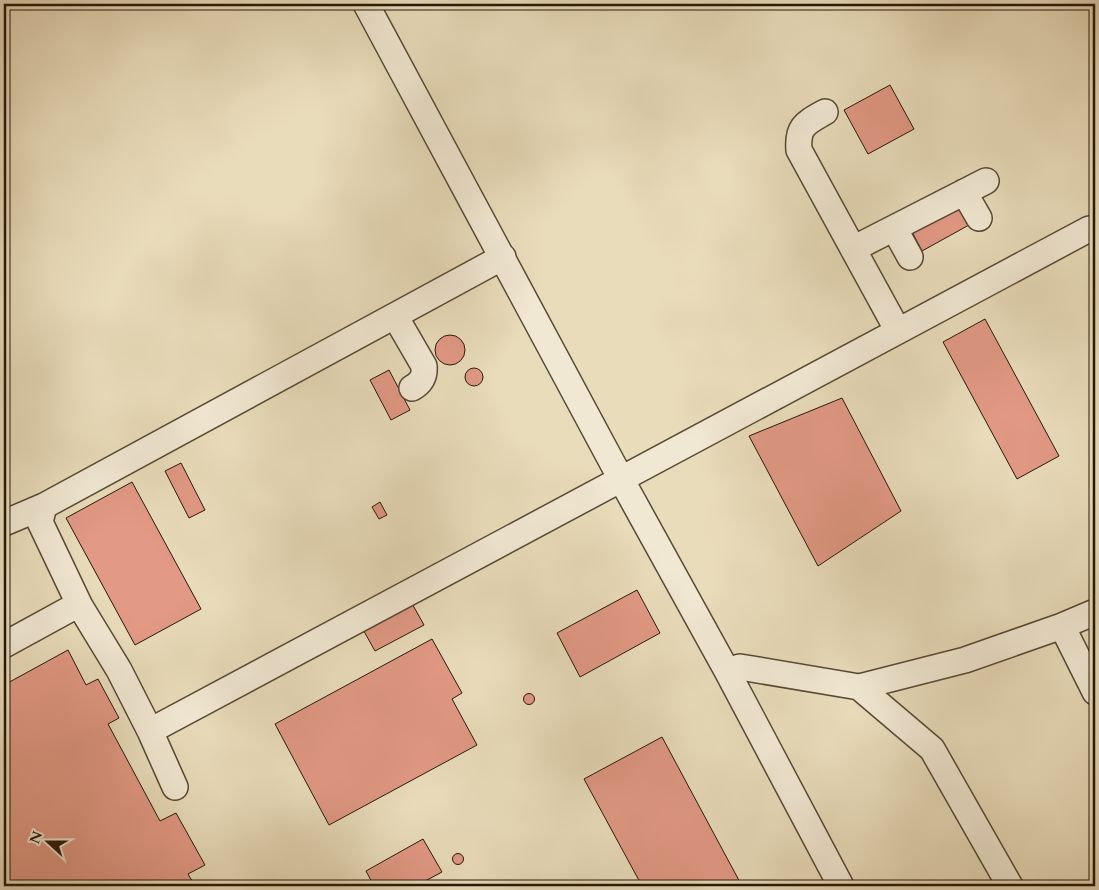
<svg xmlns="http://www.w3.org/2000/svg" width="1099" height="890" font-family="Cardo,serif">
  <rect width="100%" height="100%" fill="#e9dcbb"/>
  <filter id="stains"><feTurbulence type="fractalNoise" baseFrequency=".004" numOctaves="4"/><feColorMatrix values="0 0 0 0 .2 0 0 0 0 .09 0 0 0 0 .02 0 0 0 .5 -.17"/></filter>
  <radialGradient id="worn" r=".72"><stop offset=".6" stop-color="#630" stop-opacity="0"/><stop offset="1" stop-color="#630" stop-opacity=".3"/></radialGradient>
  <!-- building -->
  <path fill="#e29985" stroke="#261808" d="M890,85L914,129L868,154L844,110Z
    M957,203L969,225L922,251L910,228Z
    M985,319L1059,456L1017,479L943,342Z
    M435 350a15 15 0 1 1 30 0a15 15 0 1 1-30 0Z
    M465 377a9 9 0 1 1 18 0a9 9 0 1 1-18 0Z
    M389,370L410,410L391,420L370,380Z
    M842,398L901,511L818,566L749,436Z
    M181,463L205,510L189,518L165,471Z
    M132,482L201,609L135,645L66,518Z
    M380,502L387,515L379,519L372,507Z
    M637,590L660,633L580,677L557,633Z
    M410,600L424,625L375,651L361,626Z
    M432,639L462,693L452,699L477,745L329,825L275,724Z
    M68,650L86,685L98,679L119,718L108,724L160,821L176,813L205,865L188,874L195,886H4V685Z
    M523.5 699a5.5 5.5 0 1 1 11 0a5.5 5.5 0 1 1-11 0Z
    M662,737L742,886H642L584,779Z
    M423,839L442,872L416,886H374L366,871Z
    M452.5 859a5.5 5.5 0 1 1 11 0a5.5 5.5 0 1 1-11 0Z
    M634,881L636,886H624Z
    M438,882H442L445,886H434Z"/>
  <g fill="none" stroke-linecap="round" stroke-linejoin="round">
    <!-- minor casing -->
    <g stroke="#574935" stroke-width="28">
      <path id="minor" d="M366,4L621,479L727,671L841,886
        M825,112C806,123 797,126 799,150L898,331
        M964,192L979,218
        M894,228L910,257
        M853,249L986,181
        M395,316L424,366C425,377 421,383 412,388
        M4,523L44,506
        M1062,626L1095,692
        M4,645L79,604
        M727,671L740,667L859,687L965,660L1062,626L1095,612
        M859,687L932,749L1010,886
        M150,731L1089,229
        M175,787L150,731L119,670L80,606L40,522L44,506L503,257"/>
    </g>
    <!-- minor -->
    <use href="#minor" stroke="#f1e8d3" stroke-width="25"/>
  </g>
  <!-- margin -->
  <rect width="1099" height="890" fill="none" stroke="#e9dcbb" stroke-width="20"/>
  <rect x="5" y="5" width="1089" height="880" fill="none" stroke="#261808" stroke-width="2.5"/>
  <rect x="10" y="10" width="1079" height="870" fill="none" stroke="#261808"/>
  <!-- north arrow -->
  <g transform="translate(48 842) rotate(291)" stroke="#f1e8d3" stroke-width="4" paint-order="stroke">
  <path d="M0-4L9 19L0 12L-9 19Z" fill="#261808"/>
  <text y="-8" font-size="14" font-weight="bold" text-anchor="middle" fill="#261808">N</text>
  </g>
  <rect width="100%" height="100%" filter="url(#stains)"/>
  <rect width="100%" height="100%" fill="url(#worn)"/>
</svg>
